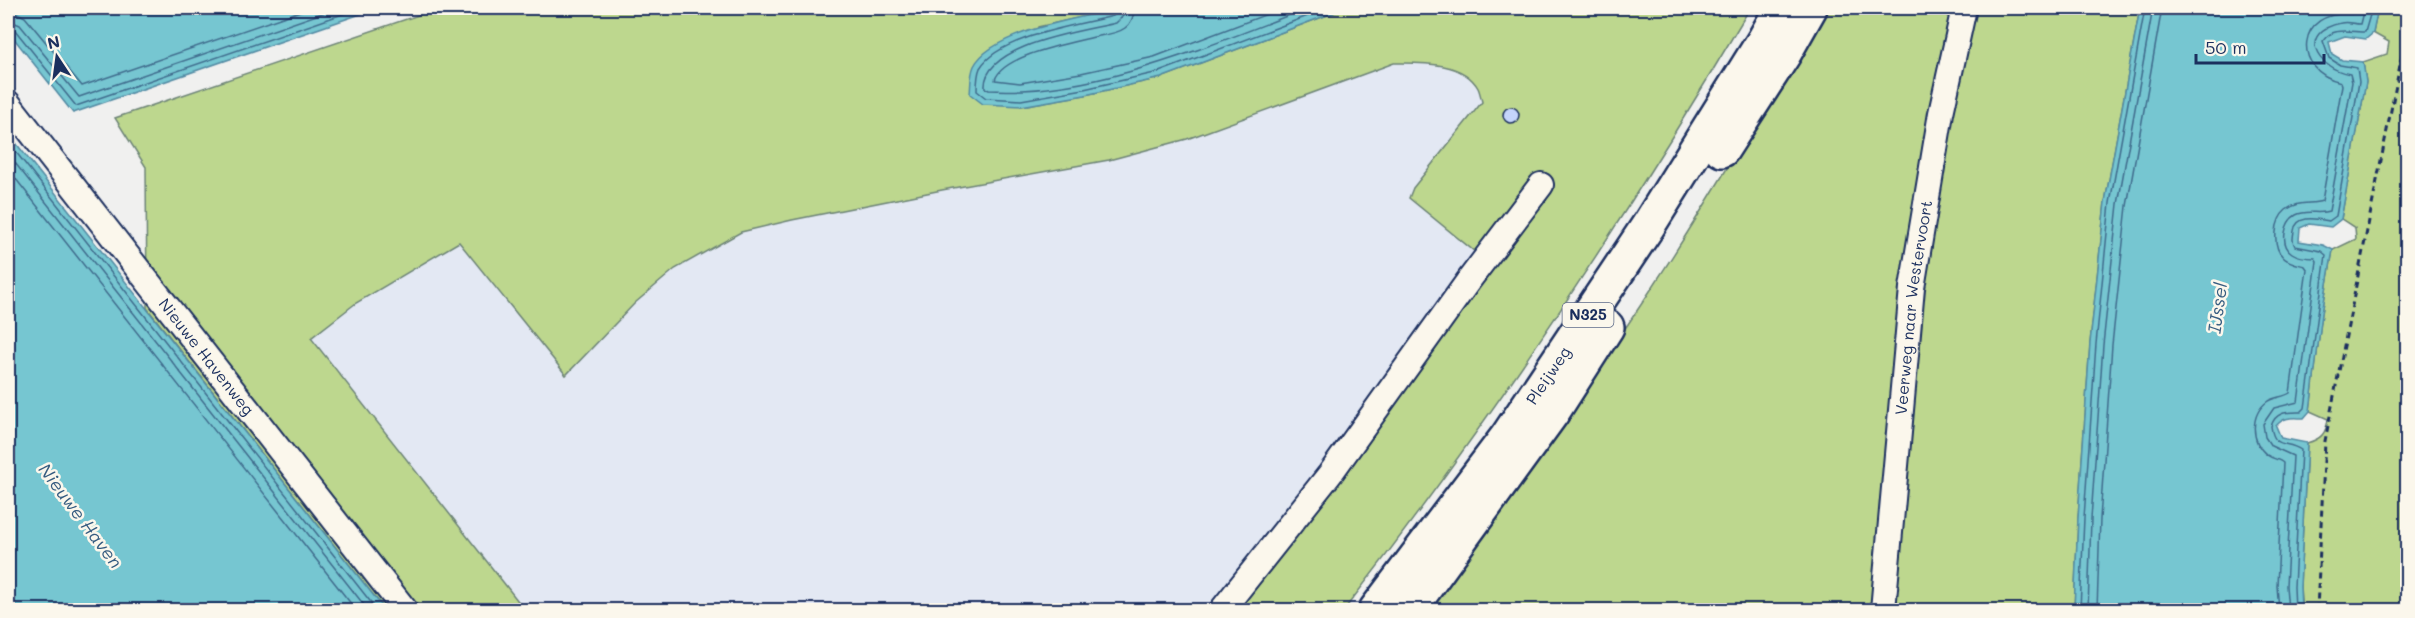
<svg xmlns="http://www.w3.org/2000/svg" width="2415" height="618" font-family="Mali,sans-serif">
  <rect width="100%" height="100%" fill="#f0f0ef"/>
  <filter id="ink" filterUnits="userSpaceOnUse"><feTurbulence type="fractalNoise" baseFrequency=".0167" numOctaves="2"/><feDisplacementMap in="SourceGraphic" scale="12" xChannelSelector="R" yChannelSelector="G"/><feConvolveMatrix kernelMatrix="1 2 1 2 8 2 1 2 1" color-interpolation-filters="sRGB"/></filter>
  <g filter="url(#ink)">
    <!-- built -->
    <path fill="#e3e8f3" d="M1395,63H1417L1446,66L1467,76L1478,88L1482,102L1413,188L1409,197L1475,251L1419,338L1301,497L1211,610H525L311,338L356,303L459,242L635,303L675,269L741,232L792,220L942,190L1109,160L1187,139Z"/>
    <!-- green -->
    <path fill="#bdd78e" stroke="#6c8376" stroke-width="1.5" d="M439,8H1123L1038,27L1021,106L1085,95L1161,78L1346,8H1750C1627,216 1493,419 1344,610H1211C1304,494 1393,376 1475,252L1409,198L1413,188L1482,102C1481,98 1480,92 1478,88C1463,61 1421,63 1394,63L1187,139L1109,160L942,190L792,220L741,232L675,269L635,303L566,375L459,242L356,303L311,338L525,610H385L147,308L146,167L115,118Z
      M1822,8H1956L1899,291L1871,610H1423C1500,504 1580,398 1652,288C1712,196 1767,102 1822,8Z
      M1968,8H2140L2105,202L2090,343L2078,518L2074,610H1884L1917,292Z
      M2378,8H2407V610H2302L2300,587L2307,443C2321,439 2326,434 2328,419L2310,411L2322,313L2333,250L2356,239L2355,228L2341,219L2366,82L2363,62L2387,54L2389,42L2373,33Z"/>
    <!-- water -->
    <path fill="#76c6d1" stroke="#528aa3" stroke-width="1.5" d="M8,8H378L73,113L8,31Z
      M1123,8H1346L1161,78L1085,95L1021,106L983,104L970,94C971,85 970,75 974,66C991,31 1087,16 1123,8Z
      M2140,8H2378L2373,33L2366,39L2345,36L2329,42L2332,54L2342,60L2363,62L2366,82L2341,219L2331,227L2309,224L2300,228L2299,241L2323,245L2333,250L2322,313L2310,411L2304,418C2292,418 2284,416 2276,426L2281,438L2307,443L2300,587L2301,610H2074L2078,518L2090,343L2105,202Z
      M8,133L385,610H8Z"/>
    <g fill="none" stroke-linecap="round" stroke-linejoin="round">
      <!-- shore -->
      <path stroke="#3f6b8c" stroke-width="1.5" d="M1118,8L1117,13L1113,16C1079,25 999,36 980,68C977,75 977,85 977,91L986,98L1021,100L1084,89L1159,72L1329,8
        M1125,8L1123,16L1116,23C1084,31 982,44 985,88L989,90C1097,96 1209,45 1308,8
        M1134,8C1134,16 1132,23 1125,28C1117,34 1104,35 1094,37C1071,43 1002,55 995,80L1020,83L1081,73L1154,57L1283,8
        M8,11L17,13L25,17L82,86L309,8
        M8,20L20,25L79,97L337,8
        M8,28L15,30L76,106L360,8
        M8,142L377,610
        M8,154L368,610
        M8,169L356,610
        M2080,610L2084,518L2096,344L2110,203L2145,8
        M2088,610L2091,519L2103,345L2118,204L2153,8
        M2097,610L2100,519L2112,345L2127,206L2162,8
        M2279,610L2277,586L2283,463C2279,459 2272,459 2267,455C2250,441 2250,414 2268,401C2275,397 2284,397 2290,393L2307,269L2305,266C2297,264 2289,263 2283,257C2272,246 2274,220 2286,210C2300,200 2310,205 2322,201L2342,85L2341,82C2291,71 2296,9 2352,14L2355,8
        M2288,610L2286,586L2293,456L2271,446L2265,437L2263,424L2274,408L2298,402L2317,261L2315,258C2308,258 2298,257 2292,253C2279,244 2285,221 2296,215C2308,209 2318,215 2329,211L2352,82L2350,74C2315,68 2297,32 2341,23C2347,21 2354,24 2360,24L2364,8
        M2295,610L2294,587L2301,450C2286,440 2274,450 2271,426C2276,411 2287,412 2301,412L2305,408L2326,255L2321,251L2295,246C2292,241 2293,237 2294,231C2296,214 2317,219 2329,221L2336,216L2359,82L2357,68L2340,65L2329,58L2323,41C2332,26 2351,32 2365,32L2372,8"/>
    </g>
    <!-- building -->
    <path fill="#c5d5fb" stroke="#1b2f5e" stroke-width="1.5" d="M1503 115a8 8 0 1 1 16 0a8 8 0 1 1-16 0Z"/>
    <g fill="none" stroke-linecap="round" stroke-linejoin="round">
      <!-- minor casing -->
      <g stroke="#1b2f5e" stroke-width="28">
        <g id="minor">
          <path id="s1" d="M8,103L405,610"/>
          <path d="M1222,610L1330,474L1469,280L1541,185"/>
          <path id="s2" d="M1883,610L1912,288L1941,113L1964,8"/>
        </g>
      </g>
      <!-- highway casing -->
      <g stroke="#1b2f5e" stroke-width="38">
        <g id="highway">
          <path d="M1722,150L1784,54L1810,8"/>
          <path id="s3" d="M1376,610L1507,437L1648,226L1764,40L1782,8"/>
          <path d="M1409,610L1552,413L1607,327"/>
        </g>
      </g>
      <!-- path -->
      <path stroke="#1b2f5e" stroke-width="3" stroke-dasharray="6 4.5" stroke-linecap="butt" d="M2317,610L2325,441L2408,25"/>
      <!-- minor -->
      <use href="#minor" stroke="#fbf7ec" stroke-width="24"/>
      <!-- highway -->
      <use href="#highway" stroke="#fbf7ec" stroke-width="33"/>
    </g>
  </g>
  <g text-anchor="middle" stroke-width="5" stroke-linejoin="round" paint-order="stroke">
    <!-- shield labels -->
    <rect fill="#fbf7ec" stroke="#5e6b89" stroke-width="1.5" x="1562.5" y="303" width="51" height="24" rx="4.5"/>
    <g font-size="15" font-weight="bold" fill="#1b2f5e">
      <text x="1588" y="320">N325</text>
    </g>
    <!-- street labels -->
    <g font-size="16" fill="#1b2f5e" stroke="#fbf7ec">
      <text dy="6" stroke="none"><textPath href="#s2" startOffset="304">Veerweg naar Westervoort</textPath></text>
      <text dy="6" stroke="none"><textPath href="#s1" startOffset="322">Nieuwe Havenweg</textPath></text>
      <text dy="6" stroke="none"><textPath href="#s3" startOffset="291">Pleijweg</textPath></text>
    </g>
    <!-- water labels -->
    <g font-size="18" font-style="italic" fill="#365c80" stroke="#fbf7ec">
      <text transform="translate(2218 308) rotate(-82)" y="6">IJssel</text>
      <text transform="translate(80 516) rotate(53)" y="6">Nieuwe Haven</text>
    </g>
  </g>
  <!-- margin -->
  <rect width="2415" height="618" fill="none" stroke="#fbf7ec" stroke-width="30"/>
  <rect x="15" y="15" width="2385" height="588" fill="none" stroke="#1b2f5e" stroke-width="2" filter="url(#ink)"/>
  <!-- north arrow -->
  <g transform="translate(57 57) rotate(347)" stroke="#fbf7ec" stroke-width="4.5" paint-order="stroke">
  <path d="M0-4.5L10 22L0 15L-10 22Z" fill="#1b2f5e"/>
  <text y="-9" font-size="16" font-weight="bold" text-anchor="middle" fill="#1b2f5e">N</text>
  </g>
  <!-- scale -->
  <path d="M2196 54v9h128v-9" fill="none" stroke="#1b2f5e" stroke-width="3"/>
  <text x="2205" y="54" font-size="18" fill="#1b2f5e" stroke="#fbf7ec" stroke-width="4.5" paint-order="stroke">50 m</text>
</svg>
